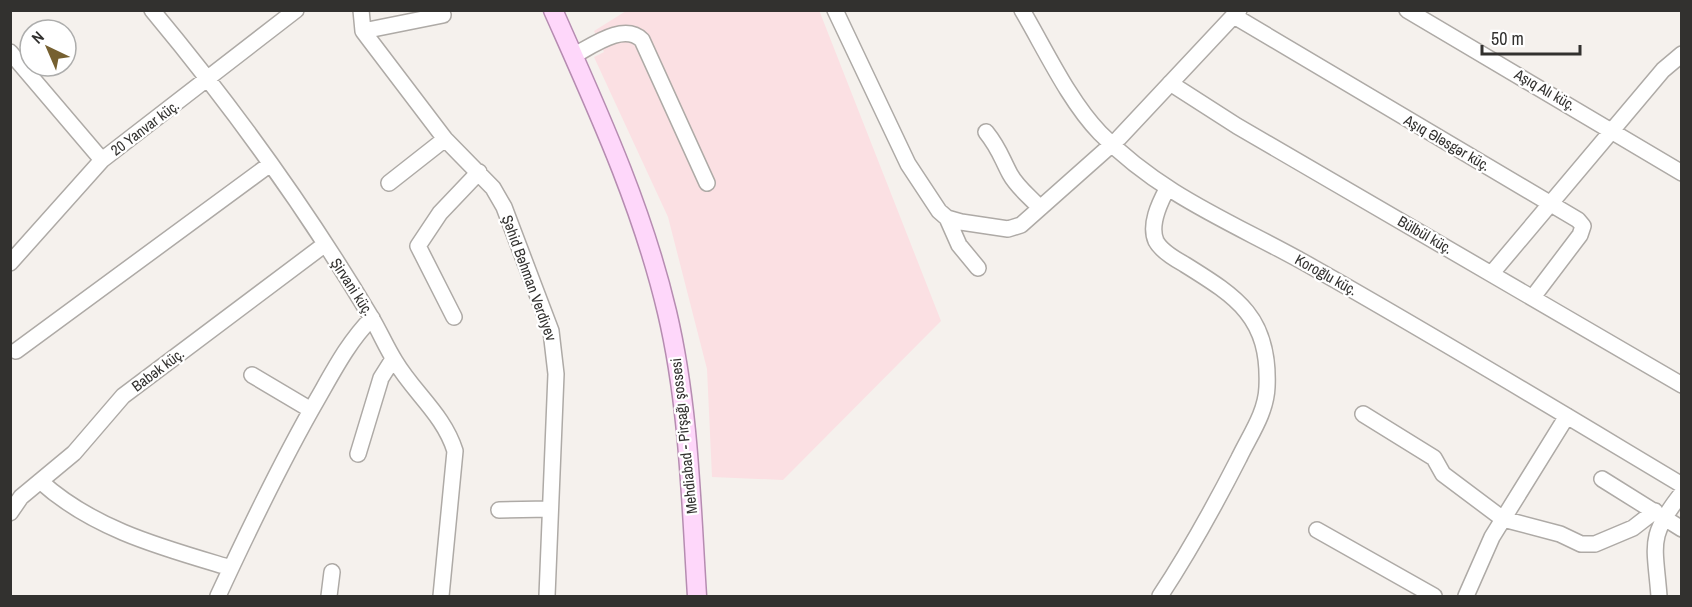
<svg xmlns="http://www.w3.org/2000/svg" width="1692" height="607" font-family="'Archivo Narrow',sans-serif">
  <rect width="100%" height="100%" fill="#f5f1ed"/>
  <!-- industrial -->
  <path fill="#fbe0e3" d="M819,10L941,321L783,480L712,477L707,369L668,217L594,57L604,52L594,31L626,11Z"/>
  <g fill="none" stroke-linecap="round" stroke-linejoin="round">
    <!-- minor casing -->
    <g stroke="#aeaaa6" stroke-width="18">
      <path id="minor" d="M152,10C232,106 307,210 371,317C380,332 386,347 395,361C414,393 444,415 455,451L441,596
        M361,10L363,31L369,39L445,139L493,188L504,207L551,331L556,374L547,596
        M835,10L908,164L939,211L947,218L961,222L1008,229L1021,225L1119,138L1239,10
        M1022,10C1045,49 1069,101 1100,133C1164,198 1237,224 1314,268C1438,338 1560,412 1682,485
        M1407,10L1682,173
        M1234,16L1578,220L1583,226L1580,235L1533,297
        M363,31L443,15
        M10,52L102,160
        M573,56C592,46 624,22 642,40L707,183
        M1170,83L1237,126L1682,385
        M986,132C999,148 1001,157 1010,174C1017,187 1029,196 1039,207
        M389,183L445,139
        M947,218L959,245L978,268
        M10,263L102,160L296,10
        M1492,273L1663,70L1682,54
        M454,317L418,246L440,213L479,172
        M16,351L269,165
        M252,375L311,410
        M1363,414L1434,458L1443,474L1503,519L1560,534L1581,544H1595L1633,528L1655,511
        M358,454L381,378L393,359
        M1602,479L1682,529
        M40,481C94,530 164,548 231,568
        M499,510L550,509
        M10,513L21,497L74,453L123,396L324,245
        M1317,530L1434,596
        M218,596C249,529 281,462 318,398C334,370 349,341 372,318
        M329,596L332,572
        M1160,596C1189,552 1215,505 1239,458C1250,435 1266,413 1267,387C1270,317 1237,297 1184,264C1175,259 1161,251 1156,241C1149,225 1159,204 1167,189
        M1466,596L1492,537L1567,416
        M1659,596C1655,544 1647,537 1682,493"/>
    </g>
    <!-- major casing -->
    <g stroke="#b68cb1" stroke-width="21">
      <path id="major" d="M553,10C597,109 642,206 667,312C689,405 691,501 697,596"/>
    </g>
    <!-- minor -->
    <use href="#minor" stroke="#fff" stroke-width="15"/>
    <!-- major -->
    <use href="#major" stroke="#fed7fa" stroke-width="18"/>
  </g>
  <g text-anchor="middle" stroke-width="4.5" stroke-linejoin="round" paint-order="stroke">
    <!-- street labels -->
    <g font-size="15" fill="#32312f" stroke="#fff">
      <text transform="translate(1545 90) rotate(30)" y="5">Aşıq Alı küç.</text>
      <text transform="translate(145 128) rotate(-37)" y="5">20 Yanvar küç.</text>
      <text transform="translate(1447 143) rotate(30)" y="5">Aşıq Ələsgər küç.</text>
      <text transform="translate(1425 235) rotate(30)" y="5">Bülbül küç.</text>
      <text transform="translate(1326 275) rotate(29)" y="5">Koroğlu küç.</text>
      <text transform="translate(529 278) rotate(70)" y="5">Şəhid Bəhman Verdiyev</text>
      <text transform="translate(352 287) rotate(57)" y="5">Şirvani küç.</text>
      <text transform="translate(158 370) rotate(-37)" y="5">Babək küç.</text>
      <text transform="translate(684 436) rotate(-96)" y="5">Mehdiabad - Pirşağı şossesi</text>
    </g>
  </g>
  <!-- border -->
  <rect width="1692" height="607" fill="none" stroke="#32312f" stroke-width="24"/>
  <!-- north arrow -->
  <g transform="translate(48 48) rotate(316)"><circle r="28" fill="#ffffff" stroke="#adadac" stroke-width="1.5"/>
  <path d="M0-4.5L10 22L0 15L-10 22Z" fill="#766030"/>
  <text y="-9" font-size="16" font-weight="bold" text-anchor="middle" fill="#32312f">N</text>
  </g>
  <!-- scale -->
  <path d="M1482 45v9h98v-9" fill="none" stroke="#32312f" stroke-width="3"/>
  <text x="1491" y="45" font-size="18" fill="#32312f" stroke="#ffffff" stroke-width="4.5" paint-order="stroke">50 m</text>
</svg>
